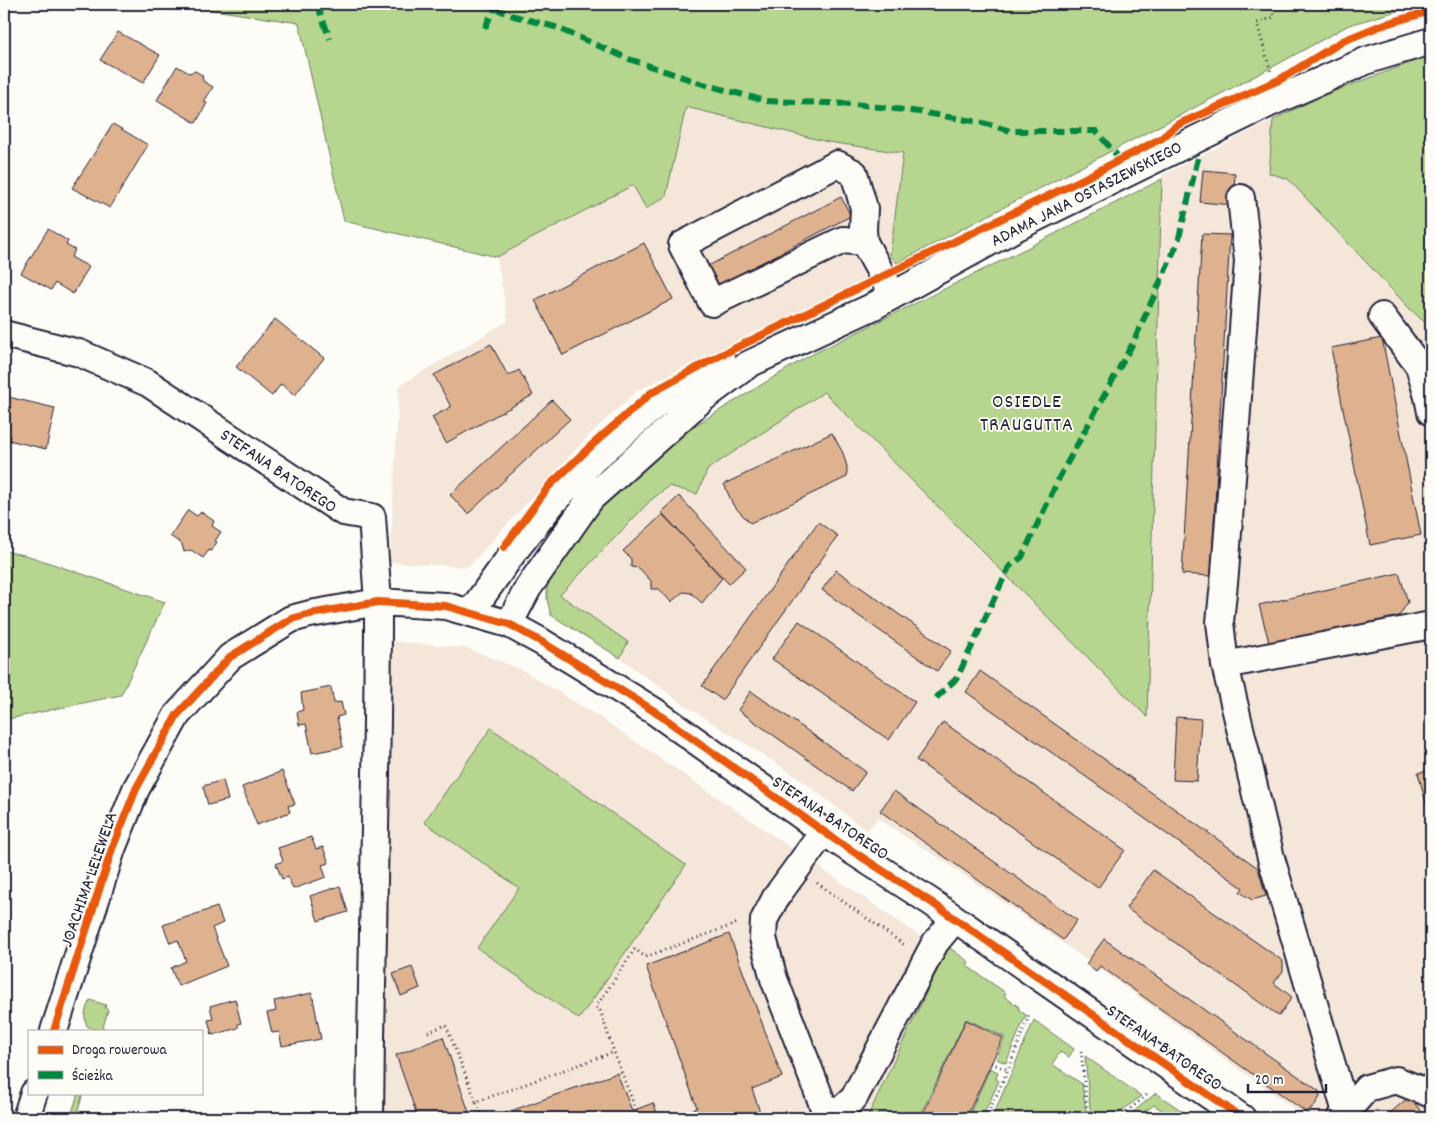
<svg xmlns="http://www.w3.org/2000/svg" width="1435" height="1122" font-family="Dekko,sans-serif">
  <rect width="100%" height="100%" fill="#fdfcf7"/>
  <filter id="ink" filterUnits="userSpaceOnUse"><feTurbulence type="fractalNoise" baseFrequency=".02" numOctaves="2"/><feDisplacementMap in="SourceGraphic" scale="10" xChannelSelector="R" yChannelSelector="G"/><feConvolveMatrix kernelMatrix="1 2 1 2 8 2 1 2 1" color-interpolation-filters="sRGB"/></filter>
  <g filter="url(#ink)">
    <!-- built -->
    <path fill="#f4e6d8" d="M686,107L828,142L903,153L890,255L897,263L717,351L638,390L590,434L468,567L390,562L399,386L508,321L497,257L633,184L666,196Z
      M1273,120L1269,173L1288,179L1410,309L1431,328V1118H1344L1347,1092L1328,1118H1307L1090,962L945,862L877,818L867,831L799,778L683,704L620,658L628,642L560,596L651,500L669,486L697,494L708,469L824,392L1147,717L1162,175Z
      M389,641L466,648L520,669L598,716L945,953L867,1118H384L381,995Z"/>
    <!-- green -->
    <path fill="#b6d58e" stroke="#6c7c64" d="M175,4H1421L1349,25L1278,64L897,263L890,255L903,153L828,142L686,107L666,196L646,209L633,185L497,257L344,221L299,23Z
      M1431,55V328L1410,309L1288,179L1269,173L1273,120L1319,97Z
      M1162,179L1147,717L824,392L708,469L697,494L669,486L651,500L560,595L628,642L620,658L551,615L547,599V581L577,531L650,457L699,423L805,358L1031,246Z
      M4,551L29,556L165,602L121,695L4,720Z
      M491,728L686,865L579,1019L477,948L519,888L424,822Z
      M943,943L969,962L967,966L1006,993L1004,996L1019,1007V1010L1026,1015L1006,1063L996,1059L1005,1037L966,1019L919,1118H867L945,953L938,949Z
      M90,1000L106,1005L105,1008L108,1010L102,1031H98L87,1026C83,1016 85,1010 90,1000Z
      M1034,1020L1074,1049L1069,1057L1060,1052L1052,1064L1082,1084L1087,1118H992Z
      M1085,1056L1141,1096L1113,1118H1091Z
      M990,1068L998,1072L996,1079L999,1081L983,1116L971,1111Z
      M78,1093H83L76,1118L71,1116Z
      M1156,1093L1192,1118H1173L1154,1105L1137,1118H1126Z"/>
    <!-- building -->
    <path fill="#deb18f" stroke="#22223b" d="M118,32L160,55L143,83L100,60Z
      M177,66L189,73L195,71L202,75L203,81L213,87L204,102L207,103L196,123L157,100Z
      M113,124L148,145L110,208L72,188Z
      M1203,170L1235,173L1233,205L1200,202Z
      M841,197L851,216L715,287L706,267Z
      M48,229L68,241L66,245L75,250L71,257L89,267L73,294L55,283L51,290L21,273Z
      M1202,234L1230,235L1211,576L1182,574Z
      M644,243L673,299L563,355L535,300Z
      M275,319L324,358L295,395L281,384L272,396L236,367Z
      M1382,338L1421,535L1370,545L1331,348Z
      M491,344L508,376L519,370L533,395L446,443L432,417L451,407L434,375Z
      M4,396L55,408L46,449L4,439Z
      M552,400L570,419L468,514L450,495Z
      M832,433L843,453L847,467V477L750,523L733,505L724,484Z
      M679,496L746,568L729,584L661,513Z
      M188,510L197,516L201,512L214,521L212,526L221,532L215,541L217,542L211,551L209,550L203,558L191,550L184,552L182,544L170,536Z
      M663,514L722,578L702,603L691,593L683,592L671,602L659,589H651V581L639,568L631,567V559L623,551Z
      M818,522L838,536L722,700L702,686Z
      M836,570L951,651L937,671L822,590Z
      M1399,573L1408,602L1399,616L1270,646L1259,605Z
      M799,621L915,702L889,740L772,659Z
      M980,671L1258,868L1266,896L1252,900L1240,892L1243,888L966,692Z
      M331,687L334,703L341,702L344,715L337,717L343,747L312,753L306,724L299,725L297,712L303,710L301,693Z
      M751,691L866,772L852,791L738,710Z
      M1176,717L1201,719L1197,781L1173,780Z
      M943,722L1125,850L1098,888L916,760Z
      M1431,769V822L1418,773Z
      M282,771L295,804L288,806L290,812L257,825L242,787Z
      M223,780L228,800L208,805L203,786Z
      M894,791L1077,920L1063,940L880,811Z
      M311,837L316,849L323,847L329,863L322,865L326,877L293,889L288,877L282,879L276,864L283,861L278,848Z
      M1153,870L1283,961V971L1274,983L1292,997L1279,1016L1126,908Z
      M340,886L348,912L318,921L310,896Z
      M217,907L223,923L212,928L227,966L178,986L171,968L186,961L178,940L170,943L163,925Z
      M729,934L782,1077L752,1089L762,1118H695L692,1110L697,1108L646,966Z
      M1104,939L1319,1091L1320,1097L1313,1108L1306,1112L1100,966L1096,972L1086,964Z
      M412,967L420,988L401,996L393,974Z
      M312,993L321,1039L282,1046L279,1032L272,1033L267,1013L276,1011L274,1001Z
      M235,999L241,1023L238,1024V1028L212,1035L208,1020L213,1019L210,1006Z
      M966,1020L1003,1038L966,1118H921Z
      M443,1037L471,1118H418L396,1055Z
      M617,1073L632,1111L653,1103L659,1118H507L505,1113Z
      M1409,1097L1427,1118H1387L1385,1117Z"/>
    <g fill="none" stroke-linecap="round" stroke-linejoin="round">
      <!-- minor casing -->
      <g stroke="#22223b" stroke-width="30">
        <path id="minor" d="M1241,198L1248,261L1225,573L1220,622L1225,665L1271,858L1346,1112L1341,1118
          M864,242L843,240L712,303L682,245L837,164L854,173L864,208L863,230L864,242L893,295
          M1382,316L1419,366L1428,397L1431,412
          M4,334L79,353L148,383L343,512L372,517L378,602V633L377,721L371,1039L370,1118
          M471,612L512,554L554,501L593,460L658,403L722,367L726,366
          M509,624L528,588L591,498L702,399L749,364L872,307L1015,228L1270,103L1368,60L1431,41
          M1225,665L1431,625
          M824,831L776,897L764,920L763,938L774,979L828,1118
          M54,1031L112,849L136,789L177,715L230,657L291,619L310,614L378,602L446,606L509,624L540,641L612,685L654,711L837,841L931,902L1242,1118
          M1346,1112L1367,1088L1396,1080L1431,1094
          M26,1118L34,1093
          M832,1118L854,1098L935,943L955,919"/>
      </g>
      <!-- path -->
      <path stroke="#22223b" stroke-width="3" stroke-dasharray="1 4" stroke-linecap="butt" d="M1271,4L1274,17L1257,23L1271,73L1272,74
        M817,883L906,946
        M428,1032L446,1025L476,1102
        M1081,1051L1088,1118
        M991,1063L1008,1070
        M636,1110L616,1058L600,1010L596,1007L635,949L645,957L738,923
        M968,1113L979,1118
        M482,1118L476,1102L614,1052
        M986,1118L1008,1070L1027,1021L1029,1012
        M1119,1118L1148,1094"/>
      <!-- minor -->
      <use href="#minor" stroke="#fdfcf7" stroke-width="26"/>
      <!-- quiet -->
      <path stroke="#00873e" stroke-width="6" stroke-dasharray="12 6" stroke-linecap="butt" d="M317,4L330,39
        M494,8L514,16L555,27L629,59L703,84L766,101L855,104L919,112L979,122L1011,131H1096L1120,159
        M485,28L496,4
        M936,698L957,678L1009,567L1022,557L1060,476L1133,343L1178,242L1198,158"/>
      <!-- cycleway casing -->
      <g stroke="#fdfcf7" stroke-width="11">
        <path id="cycleway" d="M504,547L549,486L591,446L651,393L717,357L1085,178L1162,138L1177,125L1279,80L1343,41L1382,25L1431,11
          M54,1031L112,849L136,789L177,715L230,657L291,619L310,614L378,602L446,606L509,624L540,641L612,685L654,711L837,841L931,902L1242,1118"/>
      </g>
      <!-- cycleway -->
      <use href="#cycleway" stroke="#e8590c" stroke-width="8"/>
    </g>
  </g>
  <g text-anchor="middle" stroke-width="4" stroke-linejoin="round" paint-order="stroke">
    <!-- street labels -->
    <g font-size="18" fill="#22223b" stroke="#fdfcf7">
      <text transform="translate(1086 193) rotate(-27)" y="6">ADAMA JANA OSTASZEWSKIEGO</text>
      <text transform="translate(279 470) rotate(34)" y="6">STEFANA BATOREGO</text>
      <text transform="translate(831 817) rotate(34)" y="6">STEFANA BATOREGO</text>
      <text transform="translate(88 879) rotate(-71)" y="6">JOACHIMA LELEWELA</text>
      <text transform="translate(1165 1047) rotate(35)" y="6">STEFANA BATOREGO</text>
    </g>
    <!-- quarter labels -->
    <g font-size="20" letter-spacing="1" fill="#22223b" stroke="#fdfcf7">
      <text x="1027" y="407">OSIEDLE<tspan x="1027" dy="23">TRAUGUTTA</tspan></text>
    </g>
  </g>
  <!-- margin -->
  <rect width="1435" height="1122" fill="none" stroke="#fdfcf7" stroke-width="20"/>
  <rect x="10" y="10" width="1415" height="1102" fill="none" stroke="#22223b" stroke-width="2" filter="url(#ink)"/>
  <!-- legend -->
  <rect x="28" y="1030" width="175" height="65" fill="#fdfcf7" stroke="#a5a5ac"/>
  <rect x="38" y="1046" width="25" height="8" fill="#e8590c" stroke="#a5a5ac"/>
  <text x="72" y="1054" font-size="15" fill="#22223b">Droga rowerowa</text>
  <rect x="38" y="1071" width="25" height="8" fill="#00873e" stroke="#a5a5ac"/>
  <text x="72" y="1080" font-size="15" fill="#22223b">Ścieżka</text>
  <!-- scale -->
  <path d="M1248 1084v8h78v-8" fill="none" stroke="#22223b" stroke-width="2.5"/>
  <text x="1255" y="1084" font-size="15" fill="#22223b" stroke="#fdfcf7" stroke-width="4" paint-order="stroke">20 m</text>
</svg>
